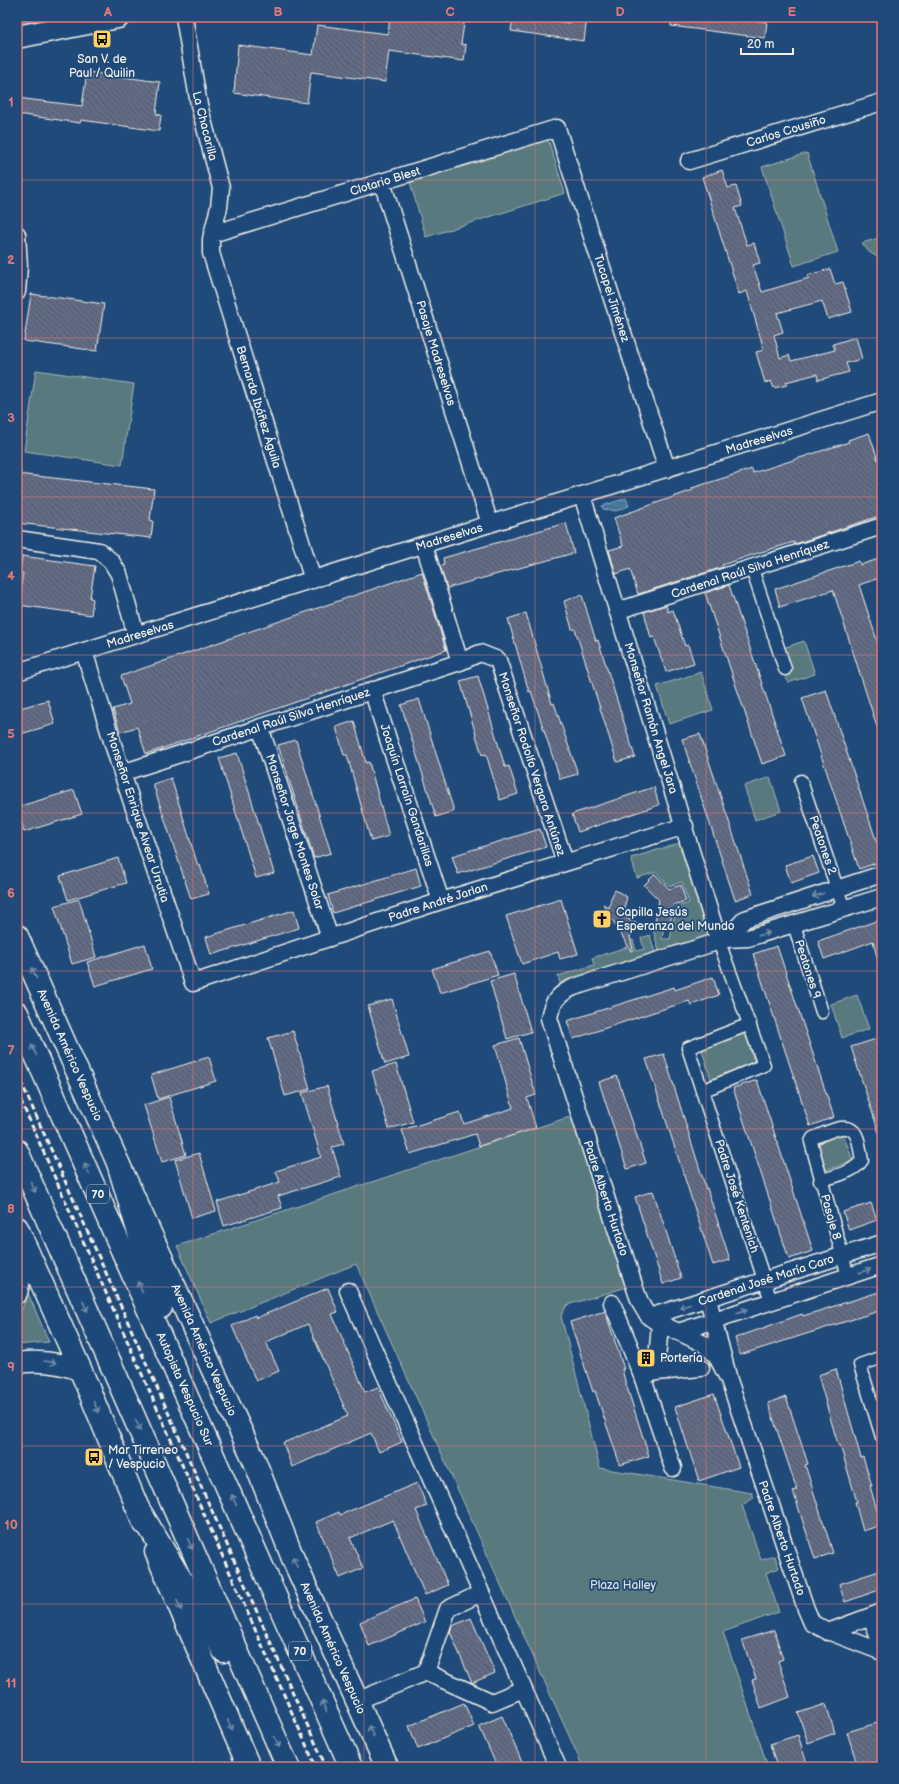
<svg xmlns="http://www.w3.org/2000/svg" width="899" height="1784" font-family="'Balsamiq Sans',sans-serif">
  <defs>
    <pattern id="water-rules" width="6" height="5" patternUnits="userSpaceOnUse"><rect width="6" height="5" fill="#457da0"/><path d="M0 2.5h6" fill="none" stroke="#476578"/></pattern>
    <pattern id="building-back-hatch" width="6" height="6" patternUnits="userSpaceOnUse"><rect width="6" height="6" fill="#646c86"/><path d="M-1 5l2 2M0 0l6 6M5-1l2 2" fill="none" stroke="#555863"/></pattern>
  </defs>
  <rect width="100%" height="100%" fill="#1f4a7a"/>
  <filter id="ink" filterUnits="userSpaceOnUse"><feTurbulence type="fractalNoise" baseFrequency=".025" numOctaves="2"/><feDisplacementMap in="SourceGraphic" scale="8" xChannelSelector="R" yChannelSelector="G"/><feConvolveMatrix kernelMatrix="1 2 1 2 8 2 1 2 1" color-interpolation-filters="sRGB"/></filter>
  <g filter="url(#ink)">
    <!-- green -->
    <path fill="#587a7e" stroke="#a6b6b3" d="M17,17H56L17,25Z
      M548,139L565,193L426,237L410,182Z
      M807,153L838,252L794,266L762,167Z
      M882,237V260L869,252L862,243Z
      M36,370L134,384L122,465L24,451Z
      M804,641L815,674L788,683L777,650Z
      M701,672L713,710L669,724L657,686Z
      M770,777L781,811L755,820L744,786Z
      M680,843L710,935L659,951L653,930L659,926L664,927L662,939H670L676,907L689,903L682,882L669,886L656,872L637,878L631,858Z
      M650,935L655,953L560,983L558,976L594,965L592,958L630,946L628,941L633,940L636,951L644,949L641,938Z
      M857,995L869,1029L842,1038L831,1004Z
      M745,1032L755,1064L711,1079L701,1047Z
      M572,1116L627,1287L567,1305L561,1316L600,1468L752,1493L754,1498L742,1505L761,1560L775,1556L779,1568L766,1573L779,1612L723,1632L768,1767H583L356,1264L211,1323L177,1246Z
      M841,1128L853,1161L826,1170L815,1136Z
      M28,1293L49,1342L17,1345V1317L21,1311Z"/>
    <!-- water -->
    <path fill="url(#water-rules)" stroke="#8babbd" d="M626,498L629,506L616,511L603,509L602,506Z"/>
    <!-- building -->
    <path fill="url(#building-back-hatch)" stroke="#f4f1e8" d="M390,17H465L461,44L466,45L464,61L389,51L385,82L311,72L307,103L234,93L238,45L313,55L317,25L388,34Z
      M513,17H528L569,23V17H587L584,41L511,31Z
      M671,17H730L767,22L765,38L671,26Z
      M87,72L160,82L156,114L161,115L159,131L81,120L80,123L17,114V98L82,106Z
      M722,170L728,188L736,186L742,206L735,208L747,245L754,243L760,263L753,265L762,292L809,278L808,275L830,269L835,284L843,282L852,312L828,319L822,301L777,313L783,332L774,335L780,358L789,355L791,361L835,350L833,344L856,337L862,359L846,363L849,372L818,380L817,374L786,382L787,385L774,388L771,381L765,383L756,352L764,350L747,291L739,294L702,177Z
      M31,294L104,304L97,351L24,341Z
      M869,433L878,460L882,459V515L795,544L794,542L755,554L722,565L723,567L638,594L630,569L616,574L609,550L623,546L614,518L693,490L692,488L752,469L753,473L849,442L848,440Z
      M17,474L154,489L150,520L153,521L151,538L17,523Z
      M566,523L574,553L447,588L440,566L444,565L443,558Z
      M22,556L95,566L90,598L93,599L91,615L18,605L23,573H20Z
      M882,558V577L859,585L882,656V733H879L833,590L780,607L775,589L859,561L860,565Z
      M422,572L446,650L146,754L137,727L120,732L113,709L130,704L121,676Z
      M729,585L786,756L762,764L705,593Z
      M582,595L596,641L598,640L635,757L617,762L575,629H572L564,601Z
      M666,605L668,612L673,610L685,646L688,645L694,663L666,672L654,637L651,638L644,612Z
      M526,613L552,704L554,703L578,774L560,779L531,691L529,692L508,619Z
      M478,676L505,767L509,766L518,794L500,800L486,754L482,755L460,681Z
      M826,690L882,858V861L859,869L802,698Z
      M419,699L454,811L436,817L401,705Z
      M48,700L55,724L17,735V709Z
      M354,721L366,763L369,762L389,836L371,841L347,755H344L336,727Z
      M700,734L753,894L735,900L682,739Z
      M296,740L331,853L314,858L278,745Z
      M237,753L274,873L256,878L219,758Z
      M171,778L198,866L200,865L209,894L191,899L153,784Z
      M654,787L659,805L578,832L572,814Z
      M74,790L82,814L24,832L17,807Z
      M540,829L546,847L458,874L452,856Z
      M813,856L819,873L791,883L785,865Z
      M118,858L126,883L68,900L60,876Z
      M416,868L421,886L333,913L328,895Z
      M655,874L669,889L681,885L686,901L673,905L670,926L655,922L659,900L644,885Z
      M615,890L627,897L625,904L626,918L636,923L630,937L633,950L631,951L603,904L609,908L611,898Z
      M79,899L96,957L72,964L54,906Z
      M561,899L578,954L560,959L558,952L522,964L506,916Z
      M294,910L299,928L211,955L206,937Z
      M882,919V960L878,961L873,941L824,959L818,941Z
      M145,944L152,969L95,986L87,962Z
      M777,946L834,1117L810,1126L753,954Z
      M490,951L498,975L440,993L432,969Z
      M514,974L531,1032L507,1039L490,981Z
      M713,977L719,995L691,1005L689,1001L651,1013L573,1039L567,1021L674,987L675,990Z
      M392,999L409,1057L385,1064L368,1006Z
      M293,1031L310,1089L285,1096L268,1038Z
      M519,1038L536,1095L527,1098L536,1128L479,1146L475,1134L410,1154L402,1130L460,1112L464,1124L513,1108L495,1045Z
      M876,1039L882,1056V1133H879L851,1047Z
      M664,1054L706,1189L707,1188L730,1260L713,1265L646,1059Z
      M209,1057L216,1081L158,1099L151,1075Z
      M396,1064L413,1122L389,1129L372,1071Z
      M617,1076L646,1163L627,1169L599,1082Z
      M757,1080L813,1251L789,1259L733,1088Z
      M327,1086L344,1144L332,1147L341,1177L278,1196L282,1208L224,1226L217,1202L280,1182L276,1171L321,1157L302,1093Z
      M169,1097L186,1155L162,1162L144,1105Z
      M199,1153L216,1211L192,1218L175,1160Z
      M653,1191L681,1278L663,1284L635,1197Z
      M871,1203L877,1220L849,1230L843,1212Z
      M328,1288L338,1312L332,1314L365,1392L378,1387L402,1442L379,1452L371,1433L292,1467L283,1443L348,1416L308,1324L266,1342L279,1371L256,1381L232,1326L255,1315L256,1318Z
      M882,1291V1310L740,1355L735,1338L802,1314L803,1316Z
      M605,1311L624,1369H622L625,1381L649,1456L620,1465L595,1391L593,1392L570,1322Z
      M836,1369L861,1458L863,1457L872,1486H870L881,1525L863,1531L855,1502H857L840,1445H838L818,1375Z
      M714,1394L739,1467L699,1481L675,1407Z
      M786,1397L808,1464L805,1465L833,1553L815,1559L793,1491L797,1490L768,1403Z
      M417,1483L427,1506L416,1510L448,1585L425,1595L393,1520L350,1538L363,1568L340,1578L316,1522L339,1512L340,1515Z
      M882,1570V1589L845,1602L839,1584Z
      M415,1599L425,1622L369,1646L360,1622Z
      M471,1618L495,1673L472,1683L450,1632L452,1626Z
      M774,1630L783,1659L778,1661L790,1697L761,1708L752,1680L756,1679L742,1640Z
      M464,1703L474,1726L418,1749L409,1726Z
      M826,1704L835,1733L808,1743L798,1713Z
      M502,1716L524,1767H497L479,1726Z
      M877,1723L882,1737V1767H858L847,1732Z
      M798,1735L807,1764L797,1767H777L770,1744Z"/>
    <g fill="none" stroke-linecap="round" stroke-linejoin="round">
      <!-- pedestrian casing -->
      <g stroke="#f4f1e8" stroke-width="15">
        <path id="pedestrian" d="M752,569L785,669
          M801,781L844,909
          M794,925L822,1012
          M750,1024L688,1048L771,1301
          M702,1091L764,1065L719,942
          M820,1181C833,1176 854,1173 862,1160C860,1153 860,1142 856,1135C848,1119 825,1134 813,1138L811,1142L848,1276
          M882,1357L860,1365L882,1437"/>
      </g>
      <!-- minor casing -->
      <g stroke="#f4f1e8" stroke-width="19">
        <path id="minor" d="M184,17L199,105L221,188L219,207L211,239V253L313,580
          M689,161L882,102
          M382,182L490,524
          M17,234L19,266L17,292
          M212,234L557,128L667,469
          M582,495L719,942
          M17,539L99,551L111,561L119,574L136,635
          M424,545L460,662
          M617,611L882,526
          M84,651L122,773L193,983L441,901L685,826
          M17,672L882,401
          M372,690L441,901
          M260,727L330,938
          M122,773L460,662L480,653L498,660L565,862
          M726,939L745,919L882,874
          M348,1291L558,1767
          M708,1299L729,1380L806,1609L812,1623L825,1630L882,1652
          M612,1303L642,1376
          M649,1317L882,1243
          M660,1324L656,1372L642,1376L673,1468
          M678,1332L882,1265
          M656,1372L701,1368
          M729,1380L716,1355L704,1344L655,1321C642,1313 638,1297 633,1282L549,1018C552,1002 558,994 574,987L726,939L748,938L882,897
          M871,1616L882,1648
          M828,1632L882,1612
          M426,1672L448,1609L481,1593
          M357,1701L426,1672L492,1702L523,1689"/>
      </g>
      <!-- tertiary casing -->
      <g stroke="#f4f1e8" stroke-width="23">
        <path id="tertiary" d="M17,1293L27,1249
          M17,1363C40,1360 60,1362 81,1371"/>
      </g>
      <!-- primary casing -->
      <g stroke="#f4f1e8" stroke-width="25">
        <path id="primary" d="M17,37L118,17
          M17,936L118,1163L255,1462L294,1561L387,1767
          M17,1228L81,1371L144,1523
          M156,1552L249,1767"/>
      </g>
      <!-- motorway casing -->
      <g stroke="#f4f1e8" stroke-width="25">
        <path id="motorway" d="M17,1013L351,1767
          M17,1151L288,1767
          M118,1163L161,1307
          M136,1505L224,1651"/>
      </g>
      <!-- pedestrian -->
      <use href="#pedestrian" stroke="#1f4a7a" stroke-width="12"/>
      <!-- minor -->
      <use href="#minor" stroke="#1f4a7a" stroke-width="16"/>
      <!-- tertiary -->
      <use href="#tertiary" stroke="#1f4a7a" stroke-width="20"/>
      <!-- primary -->
      <use href="#primary" stroke="#1f4a7a" stroke-width="22"/>
      <!-- motorway -->
      <use href="#motorway" stroke="#1f4a7a" stroke-width="22"/>
      <!-- rail -->
      <path stroke="#f4f1e8" stroke-width="3" stroke-dasharray="6 3" stroke-linecap="butt" d="M17,1073L326,1767
        M17,1092L316,1767"/>
    </g>
    <!-- one-way arrows -->
    <defs><path id="oneway-shaft" d="M-6 0H5M1.5-3L5.5 0L1.5 3" fill="none" stroke-width="1.6" stroke-linecap="round" stroke-linejoin="round"/></defs>
    <g stroke="#748da6">
      <use href="#oneway-shaft" transform="translate(818 895) rotate(162)"/>
      <use href="#oneway-shaft" transform="translate(764 934) rotate(-16)"/>
      <use href="#oneway-shaft" transform="translate(34 973) rotate(-114)"/>
      <use href="#oneway-shaft" transform="translate(34 1050) rotate(-114)"/>
      <use href="#oneway-shaft" transform="translate(87 1169) rotate(-114)"/>
      <use href="#oneway-shaft" transform="translate(33 1187) rotate(66)"/>
      <use href="#oneway-shaft" transform="translate(865 1271) rotate(-18)"/>
      <use href="#oneway-shaft" transform="translate(140 1287) rotate(-114)"/>
      <use href="#oneway-shaft" transform="translate(85 1306) rotate(66)"/>
      <use href="#oneway-shaft" transform="translate(685 1306) rotate(162)"/>
      <use href="#oneway-shaft" transform="translate(742 1311) rotate(-19)"/>
      <use href="#oneway-shaft" transform="translate(50 1362) rotate(9)"/>
      <use href="#oneway-shaft" transform="translate(96 1407) rotate(67)"/>
      <use href="#oneway-shaft" transform="translate(138 1425) rotate(66)"/>
      <use href="#oneway-shaft" transform="translate(234 1500) rotate(-114)"/>
      <use href="#oneway-shaft" transform="translate(190 1544) rotate(66)"/>
      <use href="#oneway-shaft" transform="translate(295 1562) rotate(-113)"/>
      <use href="#oneway-shaft" transform="translate(179 1605) rotate(67)"/>
      <use href="#oneway-shaft" transform="translate(324 1706) rotate(-114)"/>
      <use href="#oneway-shaft" transform="translate(230 1725) rotate(66)"/>
      <use href="#oneway-shaft" transform="translate(371 1731) rotate(-114)"/>
      <use href="#oneway-shaft" transform="translate(277 1742) rotate(66)"/>
    </g>
  </g>
  <!-- grid -->
  <path fill="none" stroke="#e27875" stroke-width="1" stroke-opacity="0.55" d="M193,17V1767M364,17V1767M535,17V1767M706,17V1767M17,180H882M17,338H882M17,497H882M17,655H882M17,813H882M17,971H882M17,1129H882M17,1287H882M17,1446H882M17,1604H882"/>
  <!-- icons -->
  <defs>
    <g id="bus-square" transform="scale(1)"><rect x="-9" y="-9" width="18" height="18" rx="4" fill="#ffd166" stroke="#1f4a7a"/><path d="M-5-6H5V4H4V6H2V4H-2V6H-4V4H-5ZM-3.5-4V0h7V-4ZM-3.5 1.2v1.5H-2V1.2ZM2 1.2v1.5H3.5V1.2Z" fill="#111"/></g>
    <g id="church-square" transform="scale(1)"><rect x="-9" y="-9" width="18" height="18" rx="4" fill="#ffd166" stroke="#1f4a7a"/><path d="M-1.2-6h2.4v3.5h3.3v2.4h-3.3V6h-2.4V-.1h-3.3v-2.4h3.3Z" fill="#111"/></g>
    <g id="building-square" transform="scale(1)"><rect x="-9" y="-9" width="18" height="18" rx="4" fill="#ffd166" stroke="#1f4a7a"/><path d="M-4-6H4V6H1V3H-1V6H-4ZM-2.5-4.3h1.7v1.8h-1.7ZM.8-4.3h1.7v1.8H.8ZM-2.5-1h1.7V.8h-1.7ZM.8-1h1.7V.8H.8Z" fill="#111"/></g>
  </defs>
  <g fill-rule="evenodd">
    <use href="#bus-square" x="102" y="39"/>
    <use href="#church-square" x="602" y="919"/>
    <use href="#building-square" x="646" y="1358"/>
    <use href="#bus-square" x="94" y="1457"/>
  </g>
  <g text-anchor="middle" stroke-width="3.5" stroke-linejoin="round" paint-order="stroke">
    <!-- shield labels -->
    <g fill="#1f4a7a" stroke="#b4bfc7" stroke-width="1">
      <rect x="87" y="1185" width="22" height="18" rx="3"/>
      <rect x="289" y="1642" width="22" height="18" rx="3"/>
    </g>
    <g font-size="11" font-weight="bold" fill="#f4f1e8">
      <text x="98" y="1198">70</text>
      <text x="300" y="1655">70</text>
    </g>
    <!-- poi labels -->
    <g font-size="12" fill="#f4f1e8" stroke="#1f4a7a" text-anchor="start">
      <text x="102" y="63" text-anchor="middle">San V. de<tspan x="102" dy="14">Paul / Quilin</tspan></text>
      <text x="616" y="916">Capilla Jesús<tspan x="616" dy="14">Esperanza del Mundo</tspan></text>
      <text x="660" y="1362">Portería</text>
      <text x="108" y="1454">Mar Tirreneo<tspan x="108" dy="14">/ Vespucio</tspan></text>
    </g>
    <!-- street labels -->
    <g font-size="12" fill="#f4f1e8" stroke="#1f4a7a">
      <text transform="translate(205 126) rotate(76)" y="4">La Chacarilla</text>
      <text transform="translate(786 131) rotate(-17)" y="4">Carlos Cousiño</text>
      <text transform="translate(385 181) rotate(-17)" y="4">Clotario Blest</text>
      <text transform="translate(612 298) rotate(72)" y="4">Tucapel Jiménez</text>
      <text transform="translate(436 353) rotate(73)" y="4">Pasaje Madreselvas</text>
      <text transform="translate(259 407) rotate(73)" y="4">Bernardo Ibáñez Águila</text>
      <text transform="translate(759 440) rotate(-17)" y="4">Madreselvas</text>
      <text transform="translate(449 537) rotate(-17)" y="4">Madreselvas</text>
      <text transform="translate(750 569) rotate(-18)" y="4">Cardenal Raúl Silva Henríquez</text>
      <text transform="translate(140 634) rotate(-17)" y="4">Madreselvas</text>
      <text transform="translate(291 717) rotate(-18)" y="4">Cardenal Raúl Silva Henríquez</text>
      <text transform="translate(651 718) rotate(73)" y="4">Monseñor Ramón Angel Jara</text>
      <text transform="translate(532 764) rotate(72)" y="4">Monseñor Rodolfo Vergara Antúnez</text>
      <text transform="translate(407 795) rotate(72)" y="4">Joaquín Larraín Gandarillas</text>
      <text transform="translate(138 817) rotate(72)" y="4">Monseñor Enrique Alvear Urrutia</text>
      <text transform="translate(295 832) rotate(72)" y="4">Monseñor Jorge Montes Solar</text>
      <text transform="translate(823 845) rotate(71)" y="4">Peatones 2</text>
      <text transform="translate(438 902) rotate(-18)" y="4">Padre André Jarlan</text>
      <text transform="translate(808 969) rotate(72)" y="4">Peatones 9</text>
      <text transform="translate(70 1055) rotate(66)" y="4">Avenida Américo Vespucio</text>
      <text transform="translate(737 1196) rotate(72)" y="4">Padre José Kentenich</text>
      <text transform="translate(606 1198) rotate(72)" y="4">Padre Alberto Hurtado</text>
      <text transform="translate(831 1217) rotate(74)" y="4">Pasaje 8</text>
      <text transform="translate(766 1280) rotate(-18)" y="4">Cardenal José María Caro</text>
      <text transform="translate(204 1350) rotate(66)" y="4">Avenida Américo Vespucio</text>
      <text transform="translate(185 1389) rotate(66)" y="4">Autopista Vespucio Sur</text>
      <text transform="translate(782 1538) rotate(71)" y="4">Padre Alberto Hurtado</text>
      <text transform="translate(333 1648) rotate(66)" y="4">Avenida Américo Vespucio</text>
    </g>
    <!-- park labels -->
    <g font-size="12" fill="#dddfd8" stroke="#1f4a7a">
      <text x="623" y="1589">Plaza Halley</text>
    </g>
  </g>
  <!-- margin -->
  <rect width="899" height="1784" fill="none" stroke="#1f4a7a" stroke-width="44"/>
  <!-- scale -->
  <path d="M741 48v6h52v-6" fill="none" stroke="#f4f1e8" stroke-width="2"/>
  <text x="747" y="48" font-size="12" fill="#f4f1e8" stroke="#1f4a7a" stroke-width="3" paint-order="stroke">20 m</text>
  <rect x="22" y="22" width="855" height="1740" fill="none" stroke="#e27875" stroke-width="1.5"/>
  <g font-size="13" text-anchor="middle" font-weight="bold" fill="#e27875">
    <text x="108" y="16">A</text>
    <text x="278" y="16">B</text>
    <text x="450" y="16">C</text>
    <text x="620" y="16">D</text>
    <text x="792" y="16">E</text>
    <text x="11" y="106">1</text>
    <text x="11" y="264">2</text>
    <text x="11" y="422">3</text>
    <text x="11" y="580">4</text>
    <text x="11" y="738">5</text>
    <text x="11" y="897">6</text>
    <text x="11" y="1055">7</text>
    <text x="11" y="1213">8</text>
    <text x="11" y="1371">9</text>
    <text x="11" y="1529">10</text>
    <text x="11" y="1687">11</text>
  </g>
</svg>
